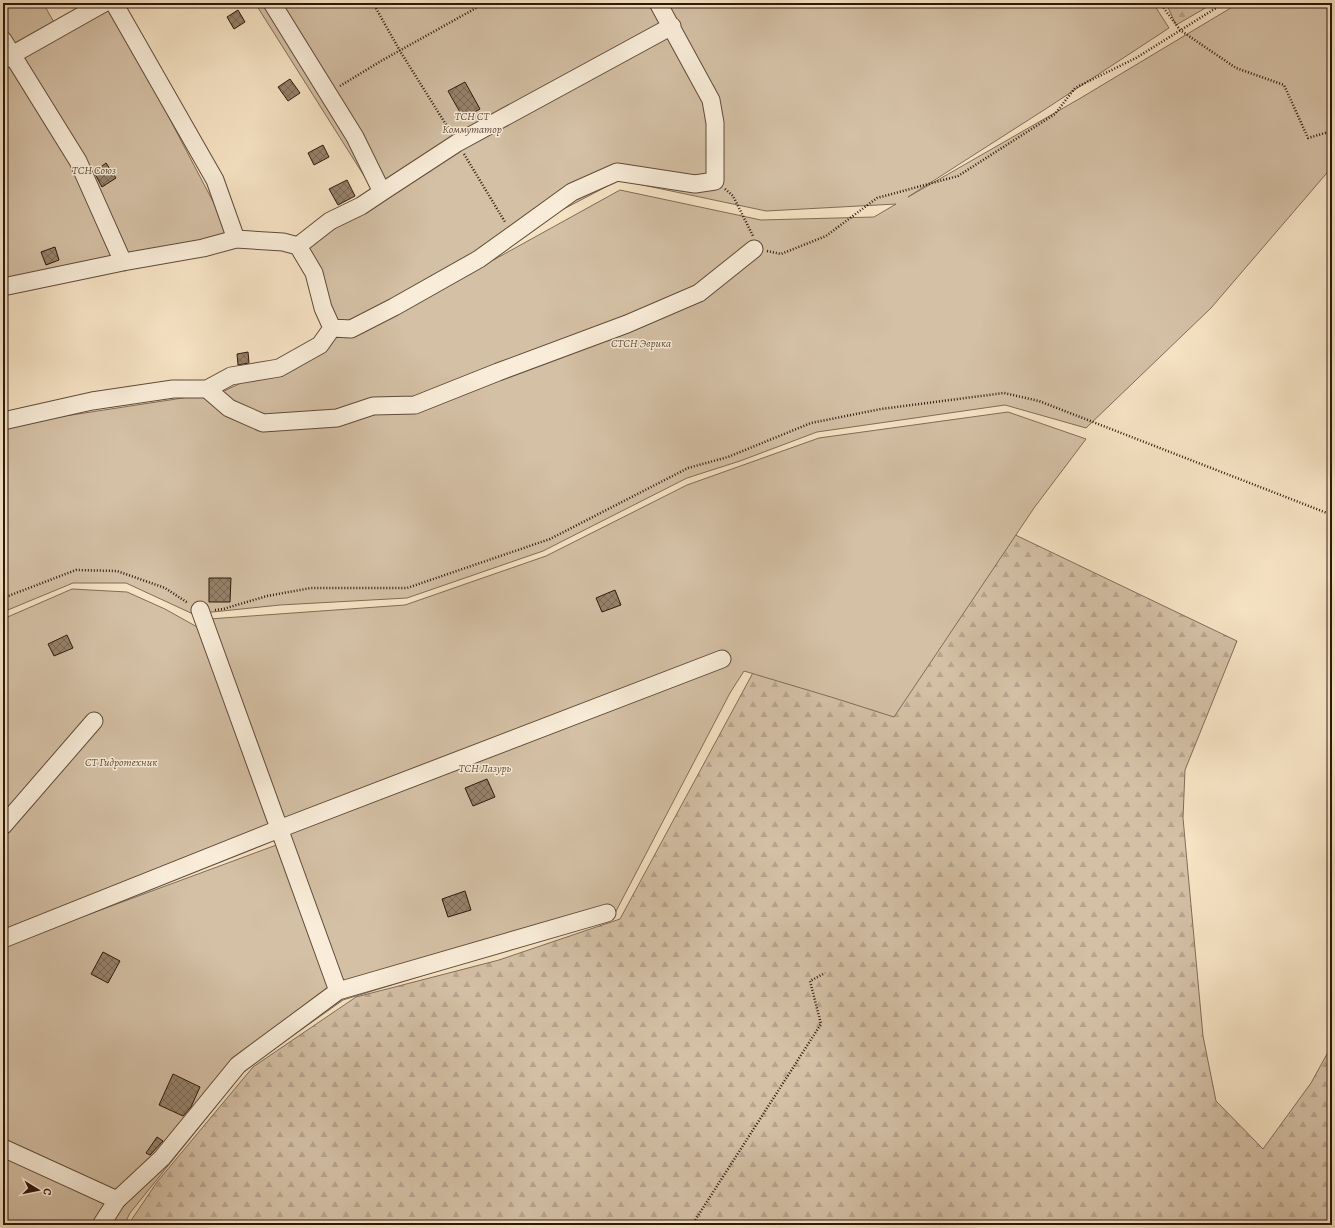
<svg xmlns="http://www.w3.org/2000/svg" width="1335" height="1228" font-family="Alegreya,serif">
  <defs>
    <pattern id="forest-firs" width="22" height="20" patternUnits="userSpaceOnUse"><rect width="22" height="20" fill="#d4c0a5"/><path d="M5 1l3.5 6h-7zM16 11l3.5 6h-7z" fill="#b6a48d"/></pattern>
    <pattern id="building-cross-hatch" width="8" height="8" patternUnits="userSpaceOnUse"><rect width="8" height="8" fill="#96826b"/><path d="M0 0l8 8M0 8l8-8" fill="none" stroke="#7b6956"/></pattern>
  </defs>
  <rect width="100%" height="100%" fill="#f6e3c4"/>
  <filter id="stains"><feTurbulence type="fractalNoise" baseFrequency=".005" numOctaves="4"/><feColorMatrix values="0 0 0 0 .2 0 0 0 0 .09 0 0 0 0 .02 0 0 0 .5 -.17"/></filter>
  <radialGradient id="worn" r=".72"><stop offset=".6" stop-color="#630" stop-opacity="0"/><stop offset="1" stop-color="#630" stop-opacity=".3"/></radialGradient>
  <!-- forest -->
  <path fill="url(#forest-firs)" stroke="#816c58" d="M1166,3H1214L1176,25Z
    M959,508L1237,641L1185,770L1183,818L1203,1036L1216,1101L1263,1149L1311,1083L1332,1045V1225H128L157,1182L253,1067L356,997L499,960L620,919L755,669Z"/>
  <!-- garden -->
  <path fill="#d4c0a5" stroke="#816c58" d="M3,3H43L55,24L109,3L230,234L3,286Z
    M255,3H1153L1169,28L1044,110L908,197L1079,99L1239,3H1332V167L1211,308L1086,428L1005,405L817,432L740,461L687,478L543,551L407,598L280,605L193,614L126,583H73L3,612V428L32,421L222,392L336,338L374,326L620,190L761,220L874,217L896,204L766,211L619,180L348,322L336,321L301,236L373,190Z
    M1008,412L1086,439L1034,508L894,717L831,697L744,671L730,693L614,915L545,938L343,1000L246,1069L130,1213L124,1225H3V946L290,840L209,619L405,605L546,556L687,485L819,438Z
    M72,589L127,592L165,609L199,628L274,840L3,932V619Z"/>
  <!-- building -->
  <path fill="url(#building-cross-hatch)" stroke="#2e180b" d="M238,10L245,22L234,29L227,17Z
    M290,79L300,93L288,101L278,87Z
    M465,82L480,109L469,115L467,111L461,114L448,91Z
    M323,145L329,157L314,165L308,153Z
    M106,163L116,178L102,187L94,172Z
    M347,180L355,196L338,205L329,189Z
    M55,247L59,260L46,265L41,252Z
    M248,352L249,363L238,365L237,354Z
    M209,578H231L230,602H209Z
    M615,590L621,605L602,612L596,598Z
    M67,635L73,648L54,656L48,644Z
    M487,779L495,797L473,806L465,788Z
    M465,891L471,910L448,917L442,899Z
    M103,952L120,961L108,983L91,974Z
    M173,1074L200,1087L191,1107L183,1116L159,1105Z
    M157,1137L163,1141L150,1155L146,1153Z"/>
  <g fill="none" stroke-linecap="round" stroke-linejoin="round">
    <!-- minor casing -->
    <g stroke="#604b39" stroke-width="19">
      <path id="minor" d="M114,3L215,180L236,239
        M272,3L355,137L382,192L361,206L330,221L298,246
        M3,40L78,161L123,262
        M3,60L104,3
        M382,192L457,143L672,26
        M3,287L123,262L203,248L236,239L283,242L298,246L314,273L323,308L332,328L351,329L394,307L479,259L572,192L617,172L695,184L715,181V123L711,100L658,3
        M207,389L229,408L263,423L337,418L373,406L415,405L498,372L627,324L699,293L754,249
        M3,421L92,401L173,389H207L231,376L279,368L320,345L332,328
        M200,610L338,991
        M3,826L94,721
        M3,939L279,829L722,659
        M3,1148L117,1200
        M101,1225L117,1200L162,1158L238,1065L338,991L607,913"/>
    </g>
    <!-- path -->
    <path stroke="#2e180b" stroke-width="2.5" stroke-dasharray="1 2" stroke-linecap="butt" d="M373,3L400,51L450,131
      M1160,3L1180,30L1236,68L1284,85L1308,138L1332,131
      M340,86L381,61L485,3
      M464,154L505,222
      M725,189L733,196L753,236
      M767,251L781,254L826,236L877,198L958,176L1055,114L1075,88L1136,58L1224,3
      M3,598L76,570L117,571L165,588L188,603
      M215,610L223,609L267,596L311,588H407L550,539L688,468L728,457L811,423L881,409L1004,393L1039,401L1332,515
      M692,1225L821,1024L810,981L825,973"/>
    <!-- minor -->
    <use href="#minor" stroke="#f9edd9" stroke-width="17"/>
  </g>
  <g text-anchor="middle" stroke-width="3" stroke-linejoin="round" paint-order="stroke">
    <!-- park labels -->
    <g font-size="11" font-style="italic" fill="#604a39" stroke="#f9edd9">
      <text x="472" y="120">ТСН СТ<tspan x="472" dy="13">Коммутатор</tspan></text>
      <text x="94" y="174">ТСН Союз</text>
      <text x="641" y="347">СТСН Эврика</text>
      <text x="121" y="766">СТ Гидротехник</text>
      <text x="485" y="772">ТСН Лазурь</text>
    </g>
  </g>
  <!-- margin -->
  <rect width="1335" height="1228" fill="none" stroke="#f6e3c4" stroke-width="16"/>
  <rect x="4" y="4" width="1327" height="1220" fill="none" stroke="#2e180b" stroke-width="2"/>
  <rect x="8" y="8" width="1319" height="1212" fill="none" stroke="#2e180b"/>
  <!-- north arrow -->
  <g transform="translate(38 1190) rotate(100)" stroke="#f9edd9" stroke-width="3" paint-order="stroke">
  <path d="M0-3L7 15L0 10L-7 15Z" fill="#2e180b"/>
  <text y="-6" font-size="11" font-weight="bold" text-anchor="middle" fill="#2e180b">С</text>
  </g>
  <rect width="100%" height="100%" filter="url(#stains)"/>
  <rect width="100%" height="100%" fill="url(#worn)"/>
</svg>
